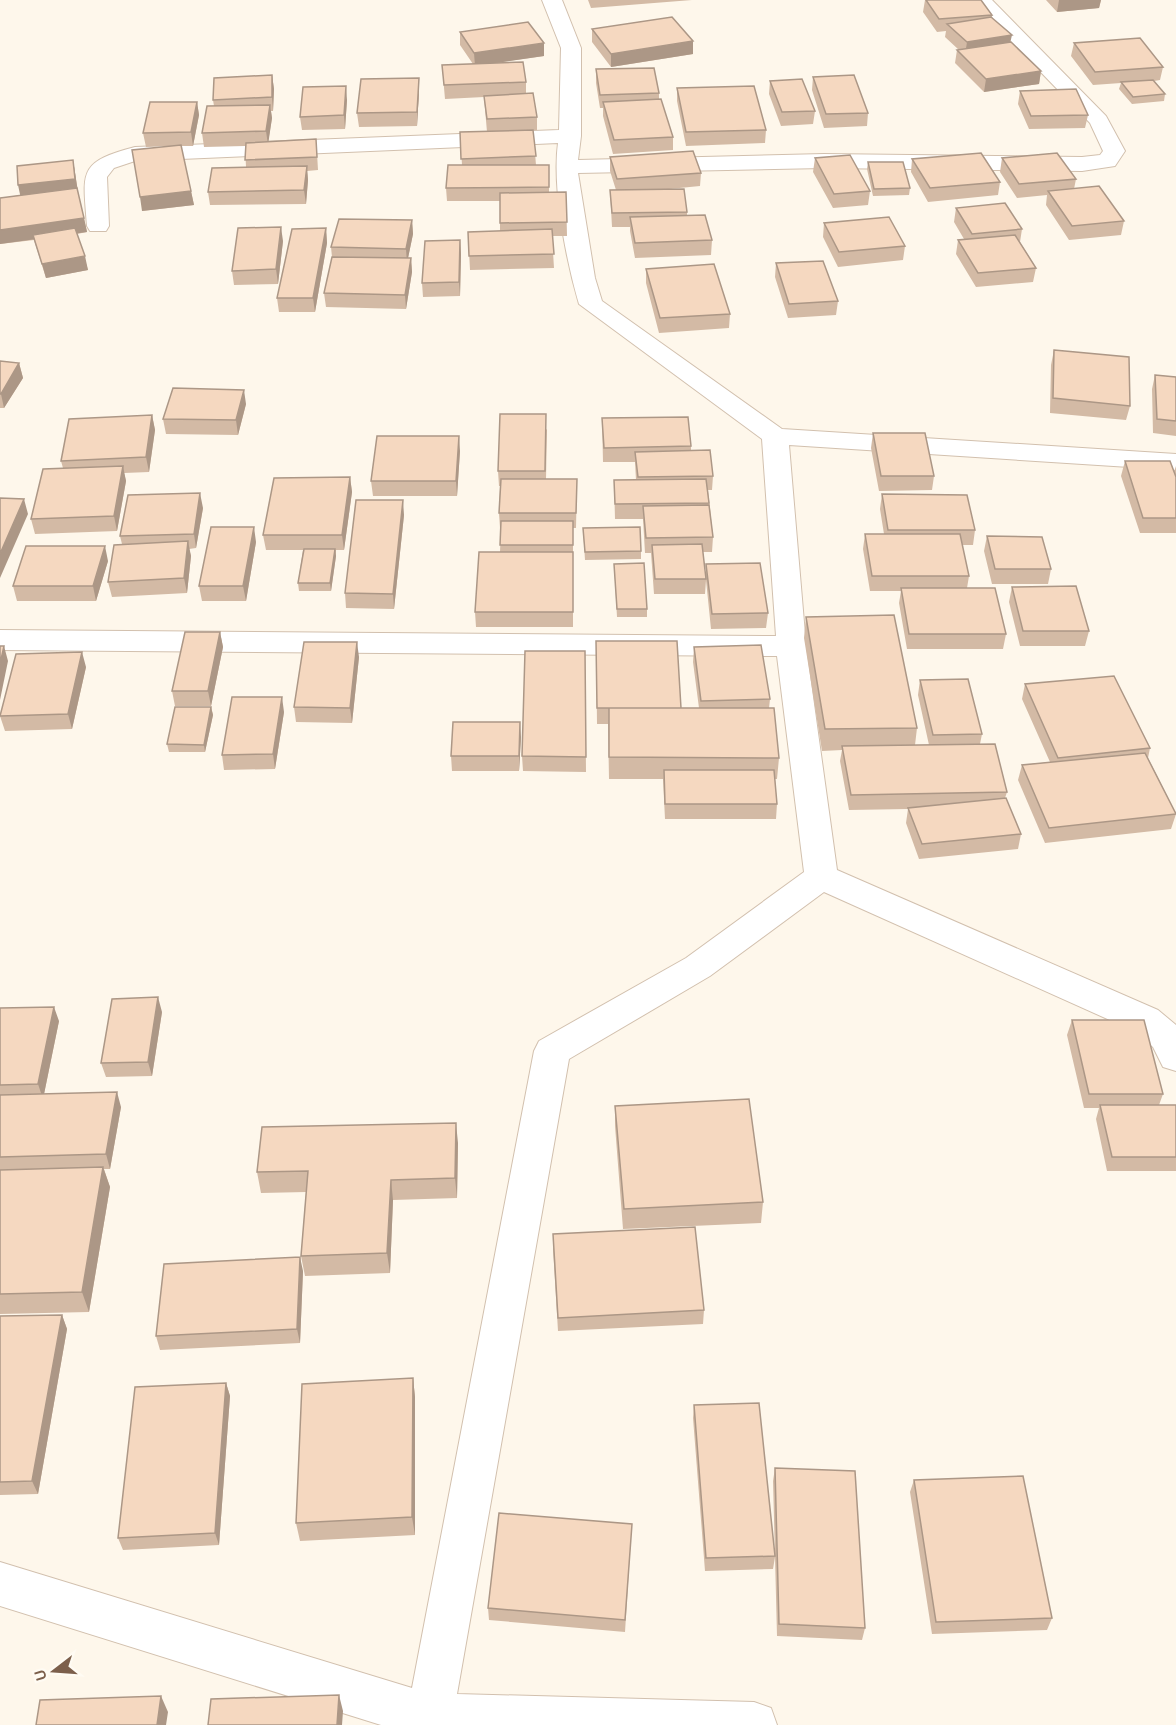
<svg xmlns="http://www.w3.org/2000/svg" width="1176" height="1725" font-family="Karla,sans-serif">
  <rect width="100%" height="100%" fill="#fef7eb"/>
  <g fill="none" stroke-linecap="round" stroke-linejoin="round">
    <!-- minor casing -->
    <g stroke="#d2c0ae" stroke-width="2">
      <path id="minor" d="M542,0H562L581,48V136L578,160L824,154L1082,157L1100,155L1103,151L1090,123L971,0H992L1106,116L1125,151L1115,166L1082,171L824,168L578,173L595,278L602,301L782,429L1176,454V470L789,445L806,646L837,870L1158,1010L1176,1025V1071L1163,1067L1153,1047L1132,1030L824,892L710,976L569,1059L457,1694L754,1702L771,1708L777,1725H381L0,1606V1562L412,1688L534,1051L539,1041L686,958L804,872L777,656L0,650V630L776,636L762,439L579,304C566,260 552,188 558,143L135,161L114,168L107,177L109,226L106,231H90L87,226C83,172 77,162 135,147L559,130L561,48Z"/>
    </g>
    <!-- minor -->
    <use href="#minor" fill="#fff" fill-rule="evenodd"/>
  </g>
  <!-- wall -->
  <path fill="#d3baa5" d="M588,0H692L591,8Z
    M925,0H981L992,15V17L1010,42L1041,71L1039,84L984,92L955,63L957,50H959L945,37L946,31L937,32L923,12Z
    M1046,0H1101L1099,8L1057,12Z
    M592,29L693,54L611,67L592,42Z
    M460,32L544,56L501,62L526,82V94L537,117V130H533L536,165H549V193L566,192L567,236H552L554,268L470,270L468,232L500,231V201H447L446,188L462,165L460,132H487L484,97L445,99L442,65L473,64L460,45Z
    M1074,43L1163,67L1160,80L1154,81L1165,94L1164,101L1132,104L1119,89L1121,83L1093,85L1071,56Z
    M596,69L659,93V99L673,137V150L613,154L603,116V108H600L596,83Z
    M272,75L274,89L273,111H271L272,118L268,142L317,153L318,170L307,171L308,180L306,204L210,205L208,192L246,167L245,146L204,147L202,133L214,106L213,100Z
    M813,77L868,113L867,126L824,128L812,90Z
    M419,78V91L417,126L359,127L357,113Z
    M770,81L815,111L813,124L781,126L769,94Z
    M677,88L766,130L765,143L686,146L677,101Z
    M1020,91L1088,115L1085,128L1029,129L1018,104Z
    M347,100L345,129L302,130L300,117Z
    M197,102L199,115L193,146H181L194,205L142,211L169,146L146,147L143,133Z
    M610,157L701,173L700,186L659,190L687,212V215L712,240L711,255L635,258L630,231V227H612L610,190H616L610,171Z
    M815,158L870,191L868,205L833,208L813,172Z
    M1002,158L1076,179L1074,189L1124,221L1121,235L1069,240L1046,205L1047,195L1017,198L1000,172Z
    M912,159L1000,182L998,195L928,202L911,172Z
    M73,160L78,192L87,232L77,234L88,270L46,278L34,240L0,244V198L21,195Z
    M868,162L910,188L909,195L873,196L867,169Z
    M956,208L1022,229L1020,242L1036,268L1033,282L976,287L956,254L958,240L964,239L954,222Z
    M412,220L413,234L408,258H411L412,272L406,309L326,307L324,293L332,257L331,247Z
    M824,223L905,246L903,260L838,267L823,237Z
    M326,228L327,243L315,312H279L277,298Z
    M460,240L461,254L460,296L423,297L422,283Z
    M283,241L278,284L234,285L232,271Z
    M776,263L838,301L836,315L788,318L775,277Z
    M646,269L730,314L729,328L659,333L646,283Z
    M1054,350L1130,406L1126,420L1050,413L1051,365Z
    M0,361L19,363L23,378L4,408H0Z
    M1155,375L1176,377V436L1153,433L1152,389Z
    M246,404L238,435L166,434L163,419Z
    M152,415L155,430L149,472L124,473L126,481L117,531L35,534L31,519L63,468L61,461Z
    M602,418L691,446V451L713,476L712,490H708L713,537L712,552H703L706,578V564L768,613L766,628L711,629L706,580L705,594H654L651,553H645L643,519H615L614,480H636L635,462H603Z
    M547,429L546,479H577L576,528H573V627H476L475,612L500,552L501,528H500L499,513L500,486H499L498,471Z
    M873,433L934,476L932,490L879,491L871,448Z
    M460,451L457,496H373L371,481Z
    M1125,461L1174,472L1176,466V533H1140L1121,476Z
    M350,477L352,492L344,550H336V556L331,591H299L298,583L303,550H266L263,535Z
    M882,494L975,530L973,545H962L969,576L967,588L1006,634L1003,649H907L899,603L901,591H870L863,549L865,534H884L880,509Z
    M203,508L196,548L189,549L191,556L187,593L112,597L108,582L122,544L120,536Z
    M404,515L394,609L346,608L345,593Z
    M583,528L641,551V559L585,560Z
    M987,536L1051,569L1048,584H992L984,551Z
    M256,542L246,601H202L199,586Z
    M108,561L96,601H17L13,586Z
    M614,564L647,609V617H617Z
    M1012,587L1089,631L1085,646H1020L1009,602Z
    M806,617L917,728L915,745H929L918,695L920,680L982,734L980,744L1007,792L1005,798L1021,834L1018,849L919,859L906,823L908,809L849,810L840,761L842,750L822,751L804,638Z
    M220,632L223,647L211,706H175L172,691Z
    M596,641L681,708H699L693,662L694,647L770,699L769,708L779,758L777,779H775L777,804L776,819H665L663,779H609L608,724H597Z
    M585,651L586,772L523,771L522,756Z
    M359,657L352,723L296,722L294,707Z
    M86,667L72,729L5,731L0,716Z
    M1025,684L1150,748L1148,758L1176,814L1171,829L1045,843L1018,780L1022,765L1050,762L1022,699Z
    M211,707L213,715L205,752H169L167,744Z
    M284,712L275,769L224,770L222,755Z
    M521,737L519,771H452L451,756Z
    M0,1008L59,1021L44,1094L121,1107L110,1169H104L110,1187L89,1312L0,1314Z
    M162,1012L152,1076L106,1077L101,1063Z
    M1072,1020L1163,1094L1159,1105H1176V1171H1107L1096,1119L1099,1108H1084L1067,1035Z
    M615,1106L763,1202L761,1223L623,1229L615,1126Z
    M458,1143L457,1198L393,1200L390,1273L305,1276L301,1256L306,1192L261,1193L257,1172Z
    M553,1248L704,1310L703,1324L558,1331Z
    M303,1271L300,1343L160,1350L156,1336Z
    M62,1315L67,1329L38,1494L0,1495V1316Z
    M413,1378L415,1397V1535L300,1541L296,1523Z
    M226,1383L230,1396L219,1545L123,1550L118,1538Z
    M694,1405L775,1556L773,1481L775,1468L865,1628L862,1640L777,1636L775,1557L773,1569L705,1571L693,1418Z
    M914,1480L1052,1618L1047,1630L932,1634L910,1492Z
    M631,1536L625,1632L489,1620L488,1608Z"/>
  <!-- shaded-wall -->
  <path fill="#ac9786" d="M1059,0H1101L1099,8L1057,12Z
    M1012,35L1009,48L965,55L967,42Z
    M693,41V54L611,67V54Z
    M544,43V56L475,66L474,53Z
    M1041,71L1039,84L984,92L986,79Z
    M272,75L274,89L273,111L272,97Z
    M419,78V91L417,126V112Z
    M346,86L347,100L345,129L344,115Z
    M197,102L199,115L193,146L191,132Z
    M270,105L272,118L268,145L266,131Z
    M73,160L78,192L21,199L18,185Z
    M307,166L308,180L306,204L304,190Z
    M191,191L194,205L142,211L140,197Z
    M84,218L87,232L0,244V230Z
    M412,220L413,234L407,263L406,249Z
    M281,227L283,241L278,284L276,269Z
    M326,228L327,243L315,312L313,298Z
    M460,240L461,254L460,296L459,282Z
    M85,256L88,270L46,278L42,264Z
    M411,258L412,272L406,309L405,295Z
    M19,363L23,378L4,408L1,394Z
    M244,390L246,404L238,435L236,420Z
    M152,415L155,430L149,472L146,457Z
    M459,436L460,451L457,496L456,481Z
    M123,466L126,481L117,531L114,516Z
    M350,477L352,492L344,550L342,535Z
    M200,493L203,508L196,548L194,534Z
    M24,499L28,514L0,578V554Z
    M403,500L404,515L394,609L393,594Z
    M254,527L256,542L246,601L243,586Z
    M188,541L191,556L187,593L184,578Z
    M105,546L108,561L96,601L93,586Z
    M335,549L336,556L331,591L330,583Z
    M220,632L223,647L211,706L208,691Z
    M357,642L359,657L352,723L350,708Z
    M4,646L8,661L0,700V664Z
    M82,652L86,667L72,729L68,714Z
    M282,697L284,712L275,769L273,754Z
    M211,707L213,715L205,752L204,745Z
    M520,722L521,737L519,771V756Z
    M158,997L162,1012L152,1076L148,1062Z
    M54,1007L59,1021L43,1099L38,1084Z
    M117,1092L121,1107L110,1169L106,1154Z
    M456,1123L458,1143L457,1198L455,1178Z
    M103,1167L110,1187L89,1312L82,1292Z
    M391,1180L393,1200L390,1273L387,1253Z
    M300,1257L303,1271L300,1343L297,1329Z
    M62,1315L67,1329L38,1494L32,1481Z
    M413,1378L415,1397V1535L412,1517Z
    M226,1383L230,1396L219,1545L215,1533Z
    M339,1695L343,1711L342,1725H337Z
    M161,1696L168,1712L166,1725H157Z"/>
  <!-- building -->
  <path fill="#f5d8c0" stroke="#ac9786" stroke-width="1.5" d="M926,0H981L992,15L939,19Z
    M672,17L693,41L611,54L592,29Z
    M991,17L1012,35L967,42L947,24Z
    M528,22L544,43L474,53L460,32Z
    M1140,38L1163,67L1095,72L1074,43Z
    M1011,42L1041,71L986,79L957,50Z
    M523,62L526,82L444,85L442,65Z
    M654,68L659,93L600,95L596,69Z
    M272,75V97L213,100L214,78Z
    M854,75L868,113L826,114L813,77Z
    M419,78L417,112L357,113L361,79Z
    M802,79L815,111L782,112L770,81Z
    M1153,80L1165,94L1133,97L1121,82Z
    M346,86L344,115L300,117L303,87Z
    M754,86L766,130L686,132L677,88Z
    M1076,89L1088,115L1031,116L1020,91Z
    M533,93L537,117L487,119L484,96Z
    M661,99L673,137L614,140L603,102Z
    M150,102H197L191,132L143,133Z
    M270,105L266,131L202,133L207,106Z
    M533,130L536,156L461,159L460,132Z
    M316,139L317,157L245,160L246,143Z
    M181,145L191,191L140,197L132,150Z
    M693,151L701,173L617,179L610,157Z
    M981,153L1000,182L930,188L912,159Z
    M1057,153L1076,179L1019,184L1002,158Z
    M850,155L870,191L834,194L815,158Z
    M73,160L75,179L18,185L17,166Z
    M868,162H903L910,188L874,189Z
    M448,165H549V187L446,188Z
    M307,166L304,190L208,192L212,168Z
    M1099,186L1124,221L1072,226L1048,191Z
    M77,188L84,218L0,230V198Z
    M684,189L687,212L612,213L610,190Z
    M566,192L567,222L500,223V193Z
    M1005,203L1022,229L972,234L956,208Z
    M705,215L712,240L635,243L630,217Z
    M889,217L905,246L839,252L824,223Z
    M339,219L412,220L406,249L331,247Z
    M281,227L276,269L232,271L238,228Z
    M75,228L85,256L42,264L33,235Z
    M326,228L313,298H277L292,229Z
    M552,229L554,254L469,256L468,232Z
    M1015,235L1036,268L978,273L958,240Z
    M460,240L459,282L422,283L425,241Z
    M332,257L411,258L405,295L324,293Z
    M823,261L838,301L789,304L776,263Z
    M714,264L730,314L660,318L646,269Z
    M1054,350L1129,357L1130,406L1053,398Z
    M0,361L19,363L1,394H0Z
    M1155,375L1176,377V421L1157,419Z
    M173,388L244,390L236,420L163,419Z
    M500,414H546L545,471H498Z
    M152,415L146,457L61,461L69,419Z
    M688,417L691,446L604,448L602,418Z
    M873,433H925L934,476H881Z
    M377,436H459L456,481H371Z
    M710,450L713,476L638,477L635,452Z
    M1125,461H1170L1176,477V518H1143Z
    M123,466L114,516L31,519L43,469Z
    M350,477L342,535H263L274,478Z
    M501,479H577L576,513H499Z
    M706,479L709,503L615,504L614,480Z
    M200,493L194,534L120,536L128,495Z
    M882,494L967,495L975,530H888Z
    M0,498L24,499L0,554Z
    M356,500H403L393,594L345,593Z
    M709,505L713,537L646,538L643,506Z
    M501,521H573V545H500Z
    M211,527H254L243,586H199Z
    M640,527L641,551L585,552L583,528Z
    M865,534H960L969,576H872Z
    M987,536L1042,537L1051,569H995Z
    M188,541L184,578L108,582L114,545Z
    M702,544L706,579H655L652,545Z
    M26,546H105L93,586H13Z
    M304,549H335L330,583H298Z
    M479,552H573V612H475Z
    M644,563L647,609H617L614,564Z
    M760,563L768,613L712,614L706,564Z
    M1076,586L1089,631H1023L1012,587Z
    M901,588H995L1006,634H909Z
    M894,615L917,728L825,729L806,617Z
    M185,632H220L208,691H172Z
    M596,641H677L681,708H597Z
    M304,642H357L350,708L294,707Z
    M761,645L770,699L701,701L694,647Z
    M0,646H4L0,664Z
    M525,651H585L586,757L522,756Z
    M82,652L68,714L0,716L16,654Z
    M1114,676L1150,748L1058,758L1025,684Z
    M968,679L982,734L933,735L920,680Z
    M232,697H282L273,754L222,755Z
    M175,707H211L204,745L167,744Z
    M609,708H774L779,758L609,757Z
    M453,722H520L519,756H451Z
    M995,744L1007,792L851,795L842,746Z
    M1145,753L1176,814L1049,828L1022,765Z
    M664,770H774L777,804H665Z
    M1006,798L1021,834L922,844L908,808Z
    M158,997L148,1062L101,1063L112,999Z
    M54,1007L38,1084L0,1085V1008Z
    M1072,1020H1144L1163,1094H1089Z
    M117,1092L106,1154L0,1157V1095Z
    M749,1099L763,1202L624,1209L615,1106Z
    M1100,1105H1176V1157H1112Z
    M456,1123L455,1178L391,1180L387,1253L301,1256L308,1171L257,1172L262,1127Z
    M103,1167L82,1292L0,1294V1170Z
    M695,1227L704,1310L558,1318L553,1234Z
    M300,1257L297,1329L156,1336L164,1264Z
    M62,1315L32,1481L0,1482V1316Z
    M413,1378L412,1517L296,1523L302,1384Z
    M226,1383L215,1533L118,1538L135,1387Z
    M759,1403L775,1556L706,1558L694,1405Z
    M775,1468L855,1471L865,1628L779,1624Z
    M1023,1476L1052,1618L936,1622L914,1480Z
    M499,1513L632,1524L625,1620L488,1608Z
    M339,1695L337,1725H208L211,1699Z
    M161,1696L157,1725H36L40,1700Z"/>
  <!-- north arrow -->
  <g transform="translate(54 1671) rotate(253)" stroke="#fffbf3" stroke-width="4.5" paint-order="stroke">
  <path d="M0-4.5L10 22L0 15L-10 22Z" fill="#7c5f4b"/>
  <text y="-9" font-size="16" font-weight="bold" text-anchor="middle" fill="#7c5f4b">U</text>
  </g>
</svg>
